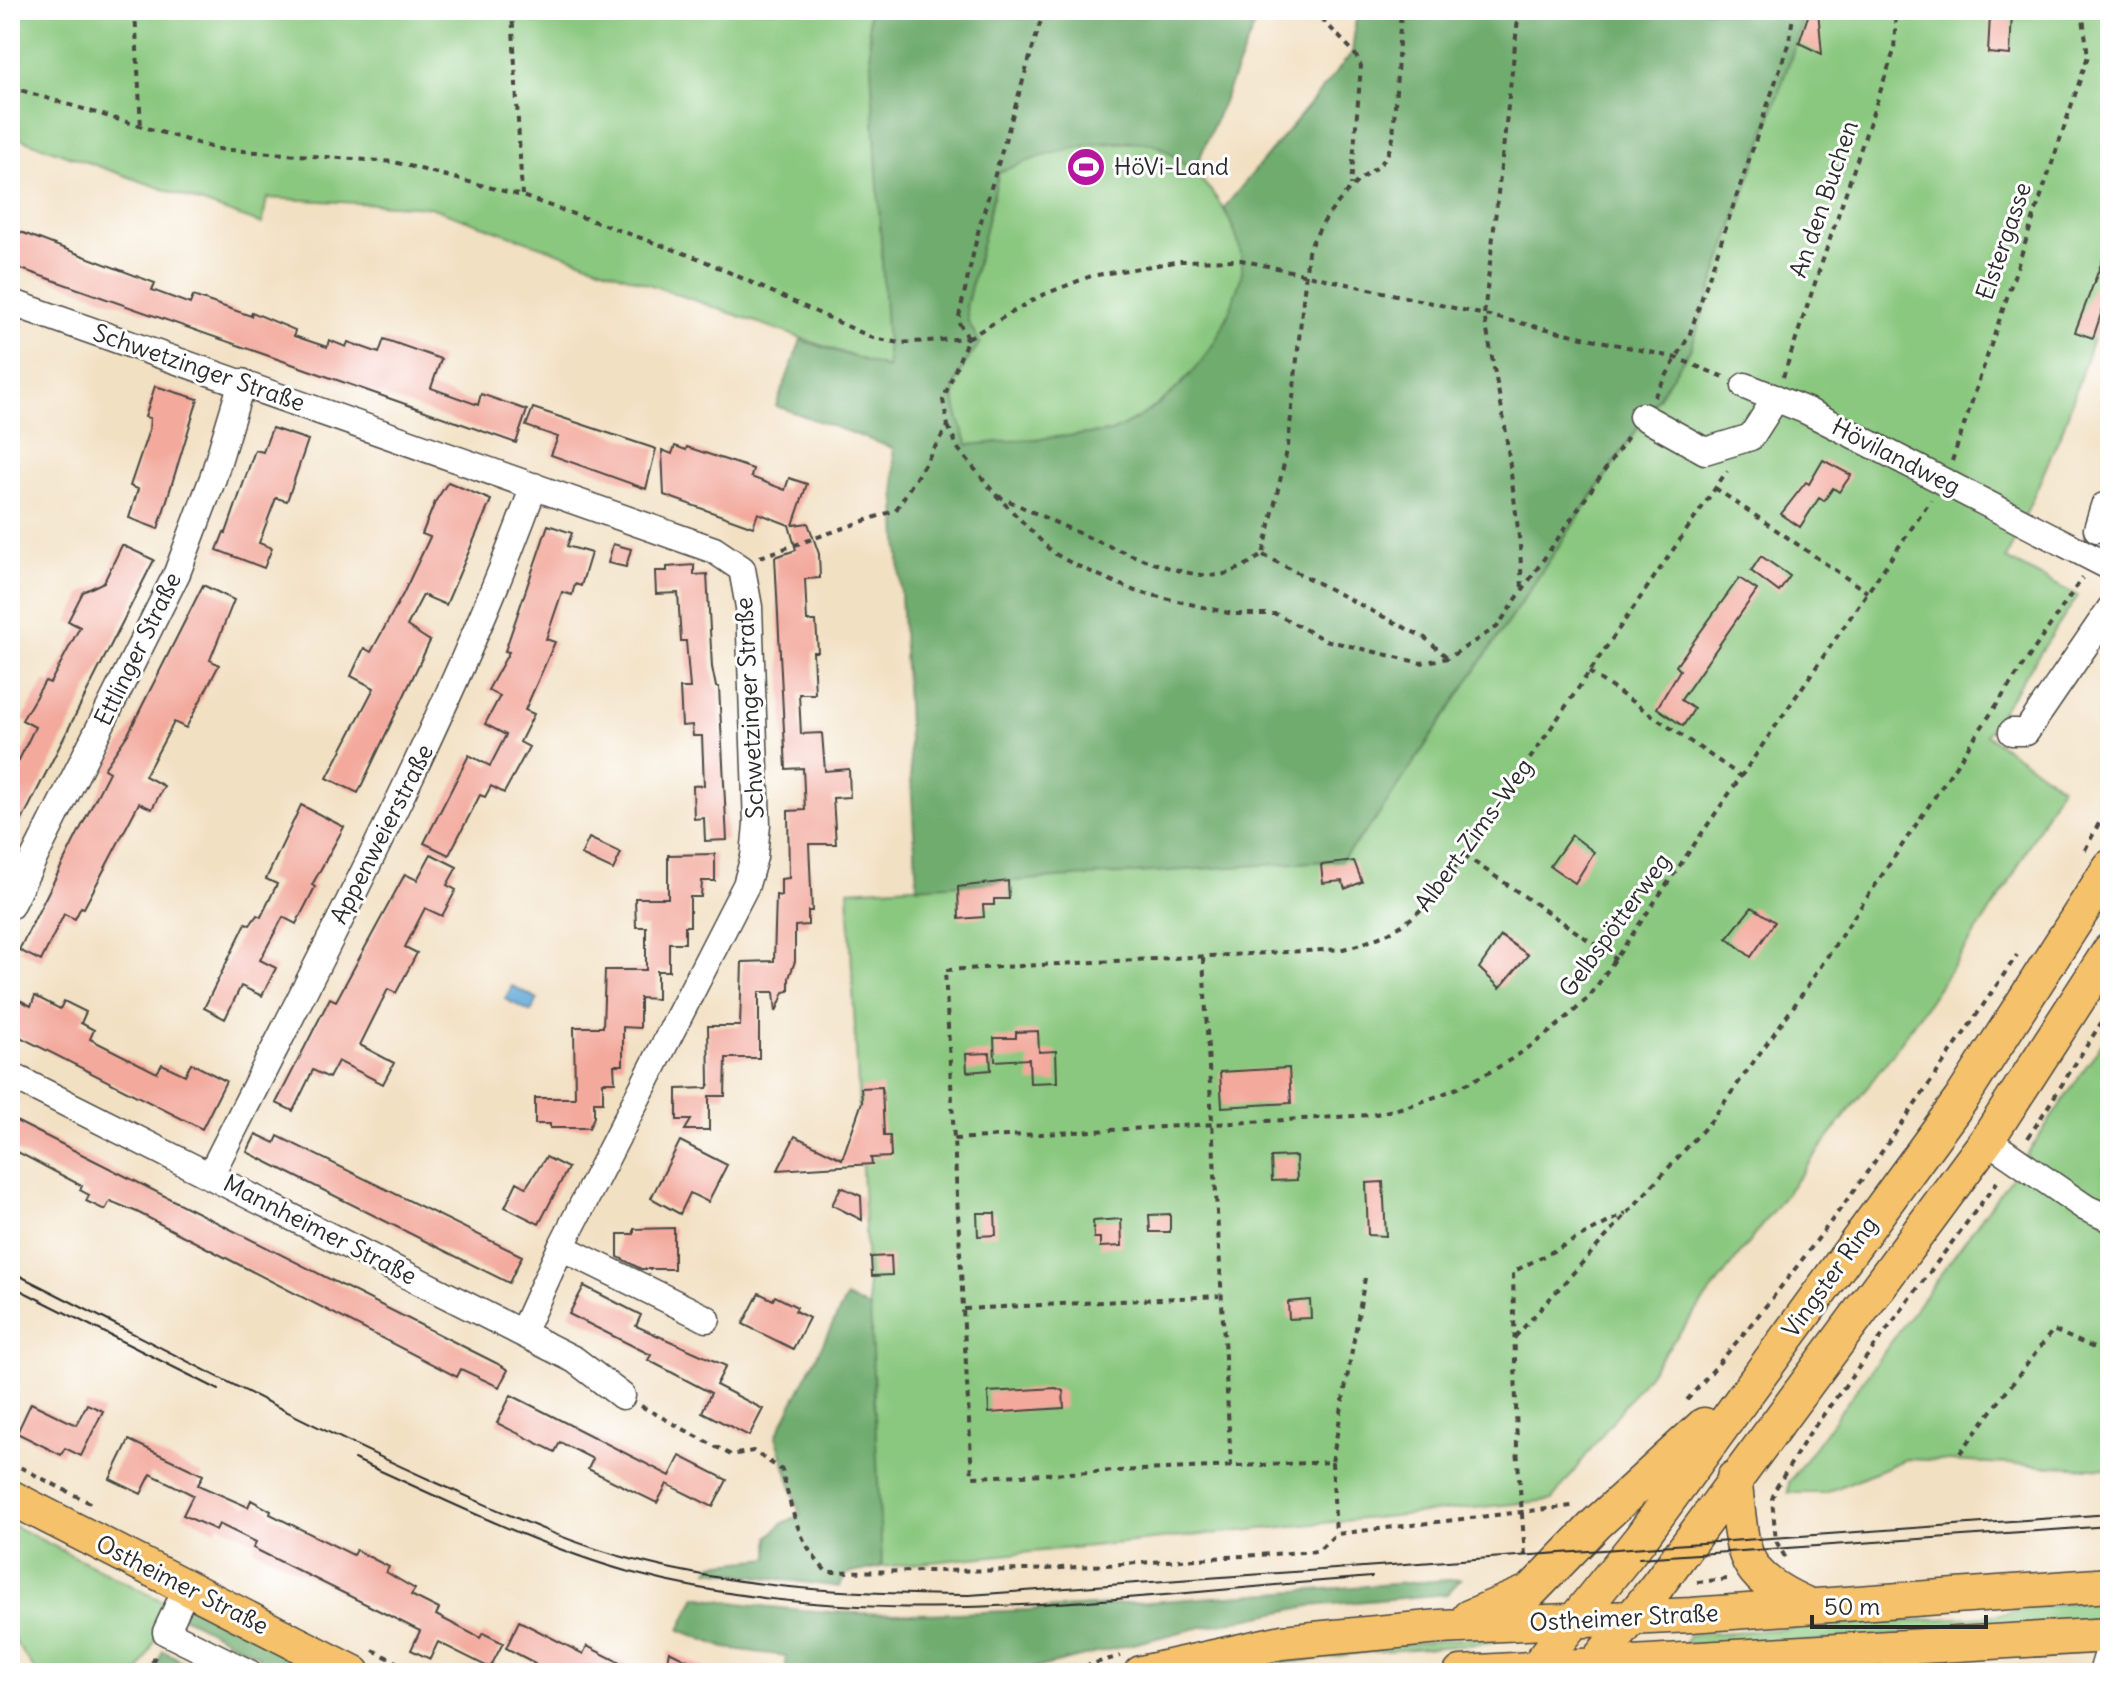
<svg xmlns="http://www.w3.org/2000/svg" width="2120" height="1683" font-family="Delius,sans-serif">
  <rect width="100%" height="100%" fill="#fff"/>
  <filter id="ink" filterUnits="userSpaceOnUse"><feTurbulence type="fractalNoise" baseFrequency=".0125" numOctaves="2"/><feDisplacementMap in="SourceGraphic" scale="16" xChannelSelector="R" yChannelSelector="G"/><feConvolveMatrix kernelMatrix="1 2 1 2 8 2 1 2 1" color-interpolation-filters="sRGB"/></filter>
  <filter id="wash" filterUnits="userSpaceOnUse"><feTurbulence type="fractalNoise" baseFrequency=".006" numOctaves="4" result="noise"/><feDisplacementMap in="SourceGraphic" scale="32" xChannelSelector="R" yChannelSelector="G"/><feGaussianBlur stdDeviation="1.8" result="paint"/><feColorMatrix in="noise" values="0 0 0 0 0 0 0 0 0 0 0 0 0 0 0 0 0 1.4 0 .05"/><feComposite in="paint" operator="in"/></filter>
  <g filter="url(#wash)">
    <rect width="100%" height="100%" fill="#f2e0c2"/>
    <!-- green -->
    <path fill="#8ac87f" stroke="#5a7a55" stroke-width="2" d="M10,10H868L889,369L430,207L267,198L262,224L10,135Z
      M1800,10H2110V286L2064,426L2006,559L2078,596L1986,735L2061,786L2007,887L1894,1052L1552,1500L882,1567L848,890L1341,860L1376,819L1659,397L1801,28Z
      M1093,144C1111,144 1136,140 1154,144C1174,149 1197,175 1210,190C1227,211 1243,240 1243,268C1243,277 1237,288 1235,297C1216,359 1169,406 1111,432L968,445C950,396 946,387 980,343L968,322L966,307L999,172L1037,157Z
      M2110,1031V1469L1906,1459L1825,1493H1788L1789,1482L2015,1172Z
      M10,1524L172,1606L140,1670L144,1673H37L10,1635Z
      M2110,1596V1621L1681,1650L1689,1635L1987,1616Z
      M1493,1636L1494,1643L1358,1653L1220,1673H1177L1228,1661Z"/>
    <!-- forest -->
    <path fill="#6fac6e" stroke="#4d6c4c" stroke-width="2" d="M868,10H1261L1194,172C1182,164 1166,147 1152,144C1101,135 1045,154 999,172L966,307L968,322L980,343C946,387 950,396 968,445L1111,432C1170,405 1216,358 1235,295C1238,286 1243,275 1242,266C1242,245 1232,226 1224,208L1352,53L1357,10H1800L1801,28L1691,348L1376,819L1341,860L917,887L893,448L776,406L801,340L888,368Z
      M846,1298L870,1309L882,1567L847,1574L839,1587L709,1570L712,1564L769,1558V1537L783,1523L800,1515L776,1436Z
      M1461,1579L1447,1594L1310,1606L1193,1629L1044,1666L995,1673H786V1656L725,1648L680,1630L696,1596C839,1623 976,1614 1121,1604C1234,1596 1347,1587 1461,1579Z
      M189,1600L329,1673H251L259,1656L181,1616Z
      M163,1651L206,1673H153Z"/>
    <!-- water -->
    <path fill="#62a9d8" stroke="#466a82" stroke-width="2" d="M512,986L538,999L531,1012L505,999Z"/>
    <g id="blocks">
      <!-- building -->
      <path fill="#f3a99c" d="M1810,10H1818L1822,54L1799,43Z
        M2012,13L2010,55L1988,53L1990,15Z
        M10,228L155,283L152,290L190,304L193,296L251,316L252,312L295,330L294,336L327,347L329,340L346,347L348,342L379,353L384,339L441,359L431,388L478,405L481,394L527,410L516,443L10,265Z
        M2103,259L2110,261V287L2093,338L2075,332Z
        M155,386L198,399L158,529L129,518L138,489L130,486L149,430L150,418L145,417Z
        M533,408L656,449L646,489L551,455L558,437L526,426Z
        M272,428L308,440L287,501L276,498L259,543L272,548L264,568L217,550L224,532L226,533L255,450L263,452Z
        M675,446L686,450L687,447L753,469L751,477L785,490L789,478L807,484L793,525L808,523L819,554L820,578L805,579L807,621H816L818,652H813L815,694H799L801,734L822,733L825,771L849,769L850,797L833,798L836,844H809L812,911H808V925L795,926V961L789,978V991L784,992L776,1012L774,992H759V1058H726L725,1096H709V1130H685L691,1120H677V1089L707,1088L709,1084L708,1026H740L742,962L774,961L776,895L781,896V879L789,878L788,811L805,810L803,768L786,769L775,557L796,550L789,525L758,513L753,527L664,495L662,450L672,454Z
        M1823,460L1851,475L1839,492L1833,488L1824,501L1819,498L1800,527L1781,514L1806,482L1809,484Z
        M448,482L491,500L446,605L423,595L407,626L430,641L358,793L327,778L374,688L351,676L364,648L371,652L403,594L430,537L422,534L435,502Z
        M548,525L572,533L567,546L591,553L581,586L575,584L572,595L562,592L546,639L555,642L525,710L534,714L520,742L529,747L504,793L491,786L485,797L480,795L449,855L424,843L469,755L490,766L506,735L485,724L500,696L488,690L509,652L505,651Z
        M613,544L631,549L626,567L608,563Z
        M122,545L154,560L10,844V757L18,762L35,727L22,720L45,681L50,683L80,627L68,621L83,592L104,582Z
        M1761,556L1790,576L1779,592L1751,571Z
        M694,565V575L707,574L712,667L716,687H719L727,840L705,841L704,818L694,819L693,786L704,785L702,736H693L692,725L682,726L680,688H690L686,641H681L678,593L656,594L655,571H667V567Z
        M1739,578L1757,590L1681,700L1694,709L1683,726L1657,708L1680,670L1676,666Z
        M203,585L234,600L210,660L219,665L186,728L174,722L145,776L164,786L152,809L139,803L84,908L81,907L75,919L64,914L41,961L19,950L109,772L104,769L128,734Z
        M301,805L344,827L312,885L315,887L296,924L283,917L260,960L276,968L262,996L241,986L225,1019L204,1008L246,923L250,925L257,915L261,917L277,884L266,879Z
        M1572,835L1594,852L1575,883L1550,866Z
        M589,838L621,853L613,870L581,855Z
        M431,854L457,867L447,885L456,890L442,916L425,908L405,947L417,953L396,993L388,989L360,1045L394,1063L383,1084L338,1061L329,1078L313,1070L293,1111L276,1103L330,998L336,1001L405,874L417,880Z
        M715,854V881H702L701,897H690V926H685V943H669V971H657V999L640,998V1028L623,1027V1065H614L615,1082H603V1102H594V1117L589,1128H550V1124H535V1098H575L574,1027H603L605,970H646V927H636L635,898H668V855Z
        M1354,861L1362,882L1345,889L1342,881L1323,883L1321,865Z
        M1008,881L1009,899H994V905H983L984,917L959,919L958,887Z
        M1752,907L1775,922L1751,957L1727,938Z
        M1501,936L1528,955L1500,988L1479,968Z
        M10,995L31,1006L35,996L60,1009L64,1001L86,1012L81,1023L94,1030L90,1039L157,1073L162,1064L185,1075L191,1063L226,1081L202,1129L10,1032Z
        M1038,1031L1039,1052L1056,1051L1057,1082L1030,1083L1029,1059L995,1061L994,1038H1016V1032Z
        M990,1053L991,1070L967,1072L966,1054Z
        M1289,1068L1291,1103L1222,1107L1220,1072Z
        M882,1087L884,1136H890L891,1157L871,1158L872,1164L778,1170L795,1136L842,1159L862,1102L861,1088Z
        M10,1118L496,1363L508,1370L499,1387L461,1369L457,1377L137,1212L110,1201L105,1210L86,1201L89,1195L80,1190L82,1186L10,1148Z
        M256,1134L275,1143L278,1136L522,1256L509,1283L247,1152Z
        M680,1141L727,1165L708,1202L690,1193L680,1214L651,1198Z
        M1296,1156L1297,1180L1272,1181L1271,1157Z
        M546,1157L568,1168L539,1224L505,1207L517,1182L526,1187Z
        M1383,1182L1386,1236L1368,1235L1366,1183Z
        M841,1187L861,1196L862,1220L832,1205Z
        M977,1213H995L996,1235L978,1236Z
        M1170,1214V1232H1150L1149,1215Z
        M1121,1219L1122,1246L1100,1247V1238H1094L1093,1221Z
        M674,1228V1269H641L618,1257V1234H634V1229Z
        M891,1256L892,1275L872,1276L871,1257Z
        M584,1286L641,1315L636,1326L726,1366L716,1385L763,1409L749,1436L702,1412L711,1393L648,1360L651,1355L569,1314Z
        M759,1293L773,1300L775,1296L797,1307L795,1311L809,1318L793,1349L743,1324Z
        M1310,1300L1311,1318L1289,1319L1288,1302Z
        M1056,1388L1063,1391L1064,1408L989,1413L988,1392Z
        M511,1395L670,1476L680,1456L727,1480L713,1507L667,1484L657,1503L588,1469L593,1459L560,1442L555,1452L497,1423Z
        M31,1403L76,1425L87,1404L103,1411L81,1456L65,1448L61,1455L17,1433Z
        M129,1440L203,1475L198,1485L248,1507L251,1500L271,1511L270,1514L353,1555L356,1550L389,1567L386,1572L415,1589L411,1595L439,1609L436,1615L480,1638L483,1633L503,1643L490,1668L438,1642L430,1659L411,1650L420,1631L253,1548L256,1542L219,1524L216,1530L183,1515L193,1495L151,1474L141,1494L110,1479Z
        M519,1621L583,1654L587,1646L641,1673H530L535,1663L506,1648Z
        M669,1651L714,1673H665Z"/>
    </g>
  </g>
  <g filter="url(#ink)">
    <use href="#blocks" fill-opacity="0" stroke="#494642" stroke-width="2"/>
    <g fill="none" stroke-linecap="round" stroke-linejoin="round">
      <!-- minor casing -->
      <g stroke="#494642" stroke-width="29">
        <path id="minor" d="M10,302L714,550L742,569L749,607L757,824L754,857L746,885L561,1247L522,1333
          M1745,386L1807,411L2110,567
          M1642,416L1705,451L1751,437L1776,398
          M2097,529L2104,506L2110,509
          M2012,732H2026L2110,609
          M10,906L177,573L213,478L242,382
          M10,1075L575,1360L622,1396
          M1987,1140L2086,1208L2110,1219
          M211,1174C325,947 447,724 534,486
          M561,1247L707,1319
          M187,1587L166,1632L249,1673
          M2102,1673L2110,1646"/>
      </g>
      <!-- major casing -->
      <g stroke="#494642" stroke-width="37">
        <path id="major" d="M1734,1478C1744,1552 1735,1574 1810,1606
          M10,1497L354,1673
          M1469,1617L1531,1591L1597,1523L1704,1425
          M1141,1673L1282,1642L1440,1627L1691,1615L2110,1585
          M1461,1673L2110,1635
          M1532,1673L1640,1539L1962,1098L2110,867
          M1588,1673L1657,1586L1987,1140L2110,950"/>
      </g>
      <!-- path -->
      <path stroke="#494642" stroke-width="4" stroke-dasharray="6 6" stroke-linecap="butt" d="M135,10L141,128
        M512,10L522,195
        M1313,10L1354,52L1361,66L1351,185
        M1519,10L1484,315L1505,426L1520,545L1522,591
        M10,87L217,149L394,162L522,196L700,259L873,338L900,343L968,338
        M968,338L958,321L979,228L1044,10
        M1783,377L1894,51L1896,10
        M1654,397L1689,336L1789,42L1794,10
        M948,426L959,450L996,495L1052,552L1073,564L1135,591L1233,614H1276L1325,640L1421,663L1448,658L1497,627L1629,435
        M1952,461L2088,56L2082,10
        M2104,482L2110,464
        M1715,488L1867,592
        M998,496C1045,517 1173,582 1219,575C1235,573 1249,563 1263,555L1288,446L1308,252C1318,228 1332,208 1350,189C1371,166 1384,173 1393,138L1401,10
        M1263,555L1425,638L1448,658
        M760,557L896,510L948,426L943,400L968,338L1040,296L1091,276L1181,261L1241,260L1676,358L1724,377
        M1589,672L1742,777
        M2085,850L2110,802
        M1464,855L1616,959
        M1203,958L1231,1466
        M2028,1138L2110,1009
        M954,1139L1371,1115C1457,1098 1528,1057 1590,996L1931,500
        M1365,1278L1332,1462L972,1477L945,970L1343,949C1411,931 1424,910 1464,855L1727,471
        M964,1309L1219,1296
        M1515,1337L1711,1121L1796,1003L2082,578
        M1687,1400C1809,1262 1914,1108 2017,955
        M641,1406L731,1455L753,1451L782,1470C791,1508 798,1543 827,1572L1031,1570L1318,1551L1336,1534L1572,1506
        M1960,1453L2053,1330L2110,1355
        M10,1462L92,1504
        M1332,1462L1336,1534
        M1525,1555L1517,1448L1513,1272L1626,1213
        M1785,1557L1776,1541L1772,1499L1776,1488L1809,1434L2000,1178
        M1697,1582L1728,1579
        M373,1650L417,1673
        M147,1673L157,1652
        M1061,1673L1120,1656"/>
      <!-- minor -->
      <use href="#minor" stroke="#fff" stroke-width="26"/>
      <!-- major -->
      <use href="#major" stroke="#f5c16b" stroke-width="34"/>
      <!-- tram -->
      <path stroke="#2b2b2b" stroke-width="2" d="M10,1271C152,1342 292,1418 437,1483C501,1511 567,1543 634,1560C745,1589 855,1594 969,1595L2110,1514
        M10,1285L219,1390
        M354,1459C444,1499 534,1545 629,1572C871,1638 1127,1595 1372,1577
        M1639,1558L2110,1526"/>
    </g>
  </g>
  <!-- icons -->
  <defs>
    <g id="stadium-disc" transform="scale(2)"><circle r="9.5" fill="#b5179e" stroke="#fff"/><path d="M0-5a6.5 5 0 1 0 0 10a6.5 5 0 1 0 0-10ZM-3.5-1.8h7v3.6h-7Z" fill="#fff"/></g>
  </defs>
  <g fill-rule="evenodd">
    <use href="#stadium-disc" x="1086" y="167"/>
  </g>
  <g text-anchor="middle" stroke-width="6" stroke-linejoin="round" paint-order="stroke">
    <!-- poi labels -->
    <g font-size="24" fill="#2b2b2b" stroke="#fff" text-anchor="start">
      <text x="1114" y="175">HöVi-Land</text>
    </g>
    <!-- street labels -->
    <g font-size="24" fill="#2b2b2b" stroke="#fff">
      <text transform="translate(1824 199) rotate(-71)" y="8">An den Buchen</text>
      <text transform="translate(2004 241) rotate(-71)" y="8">Elstergasse</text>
      <text transform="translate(199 368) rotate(19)" y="8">Schwetzinger Straße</text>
      <text transform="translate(1896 457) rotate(27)" y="8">Hövilandweg</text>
      <text transform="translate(138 649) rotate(-64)" y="8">Ettlinger Straße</text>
      <text transform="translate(750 708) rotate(-93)" y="8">Schwetzinger Straße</text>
      <text transform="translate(382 834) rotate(-63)" y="8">Appenweierstraße</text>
      <text transform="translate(1474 835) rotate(-54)" y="8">Albert-Zims-Weg</text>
      <text transform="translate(1615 925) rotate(-54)" y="8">Gelbspötterweg</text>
      <text transform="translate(320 1230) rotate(27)" y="8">Mannheimer Straße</text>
      <text transform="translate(1830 1277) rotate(-54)" y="8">Vingster Ring</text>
      <text transform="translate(182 1585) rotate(27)" y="8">Ostheimer Straße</text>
      <text transform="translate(1624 1618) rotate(-3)" y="8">Ostheimer Straße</text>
    </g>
  </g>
  <!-- margin -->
  <rect width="2120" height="1683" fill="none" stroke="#fff" stroke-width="40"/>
  <!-- scale -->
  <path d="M1812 1615v12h174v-12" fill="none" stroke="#2b2b2b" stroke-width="4"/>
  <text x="1824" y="1615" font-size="24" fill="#2b2b2b" stroke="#ffffff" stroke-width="6" paint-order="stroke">50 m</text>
</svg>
